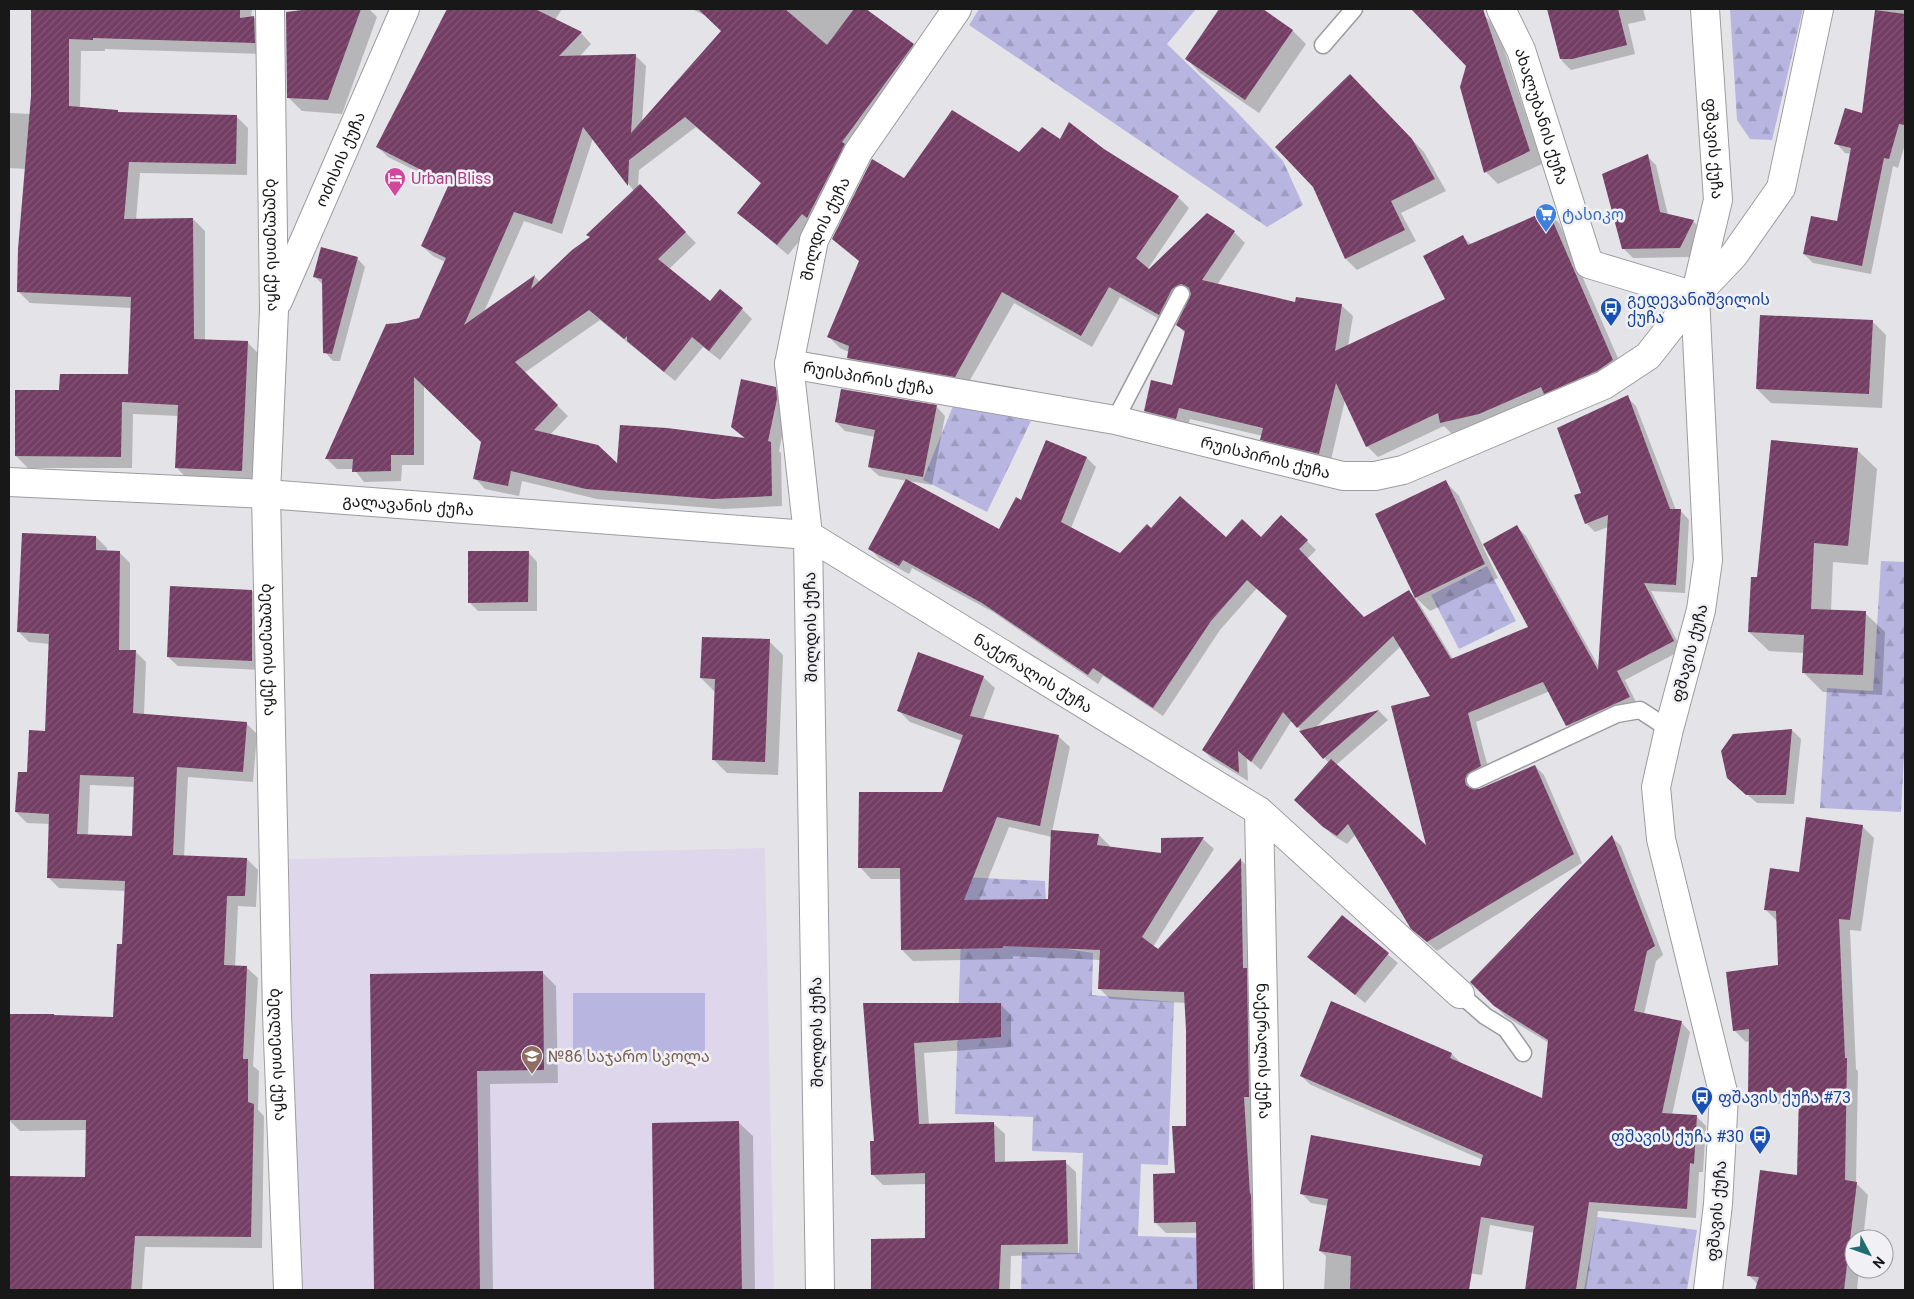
<svg xmlns="http://www.w3.org/2000/svg" width="1914" height="1299" font-family="Roboto,'Noto Sans Georgian',sans-serif">
  <defs>
    <pattern id="forest-firs" width="22" height="20" patternUnits="userSpaceOnUse" patternTransform="scale(1.25)"><rect width="22" height="20" fill="#b8b5e1"/><path d="M5 1l3.5 6h-7zM16 11l3.5 6h-7z" fill="#9d9bc0"/></pattern>
    <pattern id="building-hatch" width="6" height="6" patternUnits="userSpaceOnUse" patternTransform="scale(1.25)"><rect width="6" height="6" fill="#743d64"/><path d="M-1 1l2-2M0 6l6-6M5 7l2-2" fill="none" stroke="#825675"/></pattern>
  </defs>
  <rect width="100%" height="100%" fill="#e4e4e8"/>
  <!-- education -->
  <path fill="#ded7ec" d="M765,848L774,1290H298L289,859Z"/>
  <!-- forest -->
  <path fill="url(#forest-firs)" d="M979,9H1196L1167,44L1235,110L1283,161L1303,205L1267,227L969,25Z
    M1730,9H1803L1772,140L1750,139L1737,120Z
    M953,406L1031,421L987,512L923,480Z
    M1881,561L1905,562V737L1901,812L1820,808L1827,688L1873,691Z
    M1487,566L1516,621L1459,649L1431,595Z
    M963,877L1045,881L1048,946L1093,953L1092,995L1174,1002L1168,1165L1141,1164L1138,1236L1207,1238L1205,1290H1021L1022,1252L1079,1253L1083,1153L1032,1151L1033,1117L955,1114Z
    M1597,1217L1697,1230L1687,1290H1584Z"/>
  <!-- park -->
  <path fill="#b8b5e1" d="M573,993H705V1062L573,1061Z"/>
  <!-- shadow -->
  <path fill="#0003" fill-rule="evenodd" d="M32,9H252L251,18L254,17L266,29V54L105,49V51H81L80,108L117,111L120,114L236,116L248,128L247,175L140,173L136,220L193,219L205,231V341L247,342L259,354L253,482L188,480L177,468L179,416L133,414L132,468H28L16,456L61,392L129,375L132,308L30,303L18,291L26,169L9,168V113L32,114Z
    M320,9H369L377,17L342,114L302,111L288,97L287,13Z
    M449,9H562L555,20L581,33L591,44L579,57L635,55L646,66L642,122L723,31L708,17L692,9H869L868,12L913,45L923,56L813,224L788,255L739,213L762,184L696,127L639,170L638,185L696,243L668,270L710,303L742,309L752,319L720,360L703,347L675,381L600,320L524,373L568,416L550,435L618,466L746,440L732,426L775,388L786,399L787,410L779,451L781,453L782,506L724,509L597,499L522,481L519,496L485,489L475,478L482,442L424,385V465H402L401,481L364,482L354,469H337L327,459L398,325L420,319L445,262L433,256L422,246L448,187L388,157L378,147ZM593,138L634,191L588,235L591,238L540,282L535,277L484,312L524,221L562,234Z
    M1221,9H1261L1293,31L1306,44L1259,113L1200,73L1187,59Z
    M1412,9H1478L1497,28L1542,164L1498,184L1486,172L1468,66Z
    M1549,9H1643L1646,20L1628,24L1635,54L1571,70L1562,61Z
    M1876,9H1905V144L1898,168L1893,166L1871,274L1813,263L1804,254L1838,222L1851,154L1845,153L1836,143L1863,114Z
    M1350,76L1424,152L1446,191L1401,213L1416,241L1357,270L1346,259Z
    M1061,140L1103,150L1178,197L1189,208L1145,273L1234,232L1245,243L1217,285L1296,303L1341,305L1353,316L1348,346L1447,299L1463,237L1472,245L1548,212L1559,223L1624,372L1490,425L1452,434L1444,426L1378,457L1367,446L1345,400L1330,464L1273,450L1262,439L1263,436L1190,419L1187,429L1156,422L1145,411L1173,387L1185,333L1177,325L1192,294L1183,300L1170,325L1120,297L1092,347L1014,303L966,387L859,369L848,358L849,352L840,348L829,337L905,179L1020,154Z
    M1647,156L1656,165L1668,215L1693,221L1702,230L1690,257L1633,258L1623,248Z
    M357,258L365,267L340,361H333L325,352L323,285L315,277Z
    M1872,321L1886,335L1882,408L1771,403L1757,389Z
    M1627,397L1636,406L1676,510H1680L1689,520L1685,593L1651,591L1682,650L1625,680L1638,706L1577,735L1568,726L1550,691L1476,722L1490,775L1476,783L1473,790H1479L1535,766L1544,775L1582,863L1437,951L1422,938L1356,834L1347,844L1334,836L1304,809L1329,763L1292,720L1261,770L1247,758L1248,781L1212,759L1203,750L1288,616L1257,588L1220,630L1163,716L1103,676L1098,684L993,612L912,568L909,574L879,558L870,549L907,481L879,476L869,467L875,437L845,431L836,422L936,406L945,416L932,485L909,481L1000,530L1022,502L1047,442L1087,458L1096,467L1071,528L1120,555L1151,530L1226,538L1307,541L1316,550L1307,559L1364,618L1409,591L1417,600L1453,659L1530,628L1485,546L1483,547L1498,578L1430,611L1417,599L1377,514L1446,482L1459,496L1483,546L1517,527L1526,536L1599,667L1608,527L1595,532L1586,523L1582,494ZM1401,646L1432,697L1428,848L1336,765L1388,720L1379,711L1315,728Z
    M1857,450L1877,469L1868,565L1833,562L1831,611L1865,613L1885,632L1882,695L1823,692L1803,672L1804,653L1769,651L1749,632L1758,579Z
    M96,537L107,548V551L119,552L130,563V651H135L146,662L144,715L246,723L257,734L253,782L188,777L184,857L247,859L258,870L256,907L238,906L235,967H246L258,978L253,1066L259,1071L258,1110L264,1116L262,1248L145,1247L142,1290H9V1177L87,1178V1130L20,1131L9,1120V1015H54L56,1017L114,1018L123,945L126,891L59,888L48,877L50,824L27,823L16,812L28,773L46,732L50,644L29,642L18,631ZM90,785L135,787L133,837L88,835Z
    M528,552L537,562V611H478L469,602Z
    M252,591L261,600V670L178,666L168,657Z
    M769,641L783,655L778,775L727,773L713,759L715,692L701,678Z
    M983,677L995,688L983,720L1058,736L1070,747L1052,832L1099,835L1110,846V848L1162,854V840L1203,839L1214,849L1153,947L1158,951L1241,860L1252,871L1263,1290H1198L1197,1233H1166L1155,1222L1177,1174L1187,1127L1188,1030L1186,1003L1110,999L1099,988L1101,960L1013,956V959L913,961L902,950L901,879H871L860,867L943,794L962,741L910,722L899,711ZM1009,827L1052,837L1049,900L979,901Z
    M1792,730L1801,739L1794,804L1757,803L1738,787Z
    M1862,826L1874,838L1861,931L1850,930L1856,1069L1858,1071L1856,1183L1868,1195L1863,1239H1854V1269H1859L1857,1290H1756L1758,1285L1749,1275L1799,1176L1800,1104H1761L1749,1092L1750,1041L1746,1042L1734,1030L1780,966L1777,921L1765,909L1800,873Z
    M1612,837L1621,846L1663,955L1656,961L1644,1014L1681,1022L1690,1032L1672,1115L1696,1116L1706,1126L1703,1172H1699L1696,1218L1598,1211L1586,1290L1538,1283L1535,1233L1490,1225L1482,1275L1413,1265L1410,1280L1440,1290H1324L1326,1256L1320,1251L1328,1206L1311,1203L1302,1194L1480,1168L1483,1160L1311,1085L1301,1076L1452,1054L1461,1063L1543,1099L1549,1043L1505,1016L1472,982Z
    M1342,916L1398,963L1365,1003L1309,957Z
    M542,972L556,986L558,1083L490,1084L493,1290H376L371,975Z
    M1000,1004L1011,1015V1047L924,1053L929,1125L994,1124L1005,1134V1163L1065,1162L1076,1172L1078,1254L1011,1256L1010,1290H872V1240H927L926,1184L883,1185L872,1174L876,1142L864,1005Z
    M739,1123L753,1136L755,1290H647H655L653,1124Z"/>
  <!-- building -->
  <path fill="url(#building-hatch)" fill-rule="evenodd" d="M31,9H240V18L254,16L255,43L93,38V40L69,39V106L118,110V112L237,115L236,164L129,162L124,219L193,218L194,339L248,341L242,471L175,468L178,405L122,402L121,457L15,456V390H59L60,374H128L131,297L17,292L18,249L31,96Z
    M310,9H361L328,100L287,98L286,12Z
    M447,9H535L582,32L559,56L636,54L631,133L721,31L698,9H785L827,45L854,9H866L914,44L842,142L845,144L807,218L802,214L777,245L737,213L761,183L685,117L629,160L628,186L583,127L552,224L514,212L464,325L535,275L531,289L572,250L590,237L586,235L640,184L686,232L658,259L710,301L720,289L743,308L709,351L692,337L664,372L627,341V336L624,339L589,310L515,362L558,405L534,430L598,445L617,463L620,425L667,428L745,438L731,427L741,379L776,387L777,399L768,441L771,442L772,496L713,499L586,489L511,471L508,486L473,479L481,442L414,377V455H391V471L352,472L353,459H325L386,324L398,323L419,318L446,258L421,246L449,184L376,147Z
    M1219,9H1263L1293,30L1245,100L1185,59Z
    M1411,9H1483L1530,151L1484,173L1460,87L1466,66Z
    M1547,9H1618L1627,45L1572,59H1560Z
    M1875,10L1905,14V125L1899,124L1889,159L1884,158L1862,266L1803,254L1811,216L1837,221L1851,148L1834,144L1845,108L1862,113Z
    M1350,74L1412,139L1435,179L1391,201L1405,230L1345,259L1313,187L1275,147Z
    M952,110L1019,152L1042,127L1060,139L1069,122L1104,149L1179,196L1136,258L1149,269L1207,213L1235,231L1202,280L1295,302L1296,297L1342,304L1335,351L1445,299L1423,256L1463,235L1468,245L1548,210L1613,360L1597,371L1544,394L1541,387L1479,414L1440,423L1438,413L1366,447L1336,383L1319,454L1260,440L1263,428L1179,408L1176,419L1144,411L1151,380L1172,385L1185,331L1176,325L1191,294L1189,288L1181,284L1172,289L1159,315L1109,287L1081,336L1002,292L955,377L847,358L849,346L827,337L859,261L832,239L872,159L904,178Z
    M1648,154L1660,212L1694,220L1680,248L1622,249L1602,174Z
    M321,247L358,257L332,354L323,353L322,279L313,277Z
    M1760,315L1873,320L1869,394L1756,389Z
    M841,389L937,405L923,477L868,467L875,430L835,422Z
    M1628,395L1670,509H1681L1676,585L1644,583L1674,641L1617,671L1630,697L1566,726L1543,682L1468,713L1481,766L1467,774L1465,780L1466,785L1470,788L1479,789L1535,765L1574,854L1427,942L1411,929L1348,824L1337,836L1323,827L1294,800L1331,759L1426,845L1391,706L1430,696L1393,636L1297,728L1283,712L1251,762L1238,751L1239,773L1202,750L1287,616L1247,580L1211,621L1153,708L1093,668L1088,675L982,603L903,560L899,566L868,549L906,479L999,529L1016,497L1021,500L1046,440L1087,457L1061,522L1120,553L1147,524L1151,528L1180,496L1226,537L1242,519L1261,537L1281,515L1308,540L1299,549L1364,617L1409,590L1451,659L1528,627L1483,544L1517,525L1598,670L1608,515L1585,524L1574,495L1581,493L1557,428Z
    M1771,440L1858,448L1848,546L1814,543L1811,609L1866,611L1863,675L1802,673L1804,635L1748,632L1751,577H1757Z
    M1446,480L1485,564L1415,598L1375,514Z
    M22,533L96,536V550L120,551L119,650H136L133,713L247,722L243,772L177,767L173,855L247,858L245,896H227L224,965L247,966L243,1059H248V1102L254,1104L251,1237L135,1236L131,1290H9V1176L85,1177L86,1120H9V1014H54V1015L113,1017L117,944H122L125,881L47,878L49,814L15,812L18,772H27L29,730L45,731L49,634L17,632ZM80,775L134,777L132,836L77,834Z
    M468,551H529L528,602L468,603Z
    M170,586L252,590V661L167,657Z
    M702,637L770,639L765,762L712,760L715,679L700,678Z
    M918,652L984,676L970,716L1059,735L1040,826L997,817L964,900L1048,899L1051,830L1099,834L1097,845L1161,853V838L1204,837L1142,937L1158,949L1241,858L1243,968H1247L1249,1097H1244L1250,1195L1251,1192L1253,1290H1197L1196,1222L1154,1223L1153,1174L1175,1173L1172,1126H1186V1030L1184,992L1098,989L1100,950L1003,946V948L901,950L900,868H858L859,792H942L963,735L897,711Z
    M1379,710L1323,759L1299,731Z
    M1792,729L1786,795H1746L1727,778L1721,751L1733,734Z
    M1806,817L1863,825L1850,920L1839,919L1845,1058H1847L1845,1180L1857,1182L1844,1290H1755L1759,1277L1747,1276L1760,1170L1797,1175L1799,1093L1748,1092L1749,1029L1733,1031L1726,972L1778,965L1776,911L1764,910L1770,868L1799,872Z
    M1612,835L1655,946L1647,951L1634,1011L1682,1021L1662,1113L1697,1115L1694,1164L1690,1163L1687,1209L1589,1202L1576,1290H1525L1534,1226L1481,1217L1469,1290H1350L1351,1256L1319,1251L1328,1199L1300,1194L1311,1135L1480,1166L1483,1155L1300,1076L1331,1001L1452,1053L1450,1058L1542,1098L1548,1040L1494,1006L1470,982Z
    M1342,915L1389,953L1355,995L1307,957Z
    M543,971L544,1070L477,1071L480,1290H374L370,974Z
    M863,1003H1001V1037L914,1043L919,1124L994,1122L995,1162L1066,1160L1068,1244L1001,1245L999,1290H871V1239L925,1238V1173L871,1175L870,1141H874Z
    M739,1121L742,1290H654L652,1123Z"/>
  <g fill="none" stroke-linecap="round" stroke-linejoin="round">
    <!-- service casing -->
    <g stroke="#9c9ca0" stroke-width="19">
      <path id="service" d="M1323,45L1354,9
        M1115,420L1181,294
        M1475,780L1617,714L1640,710L1669,729
        M1460,994L1485,1016L1506,1029L1523,1053"/>
    </g>
    <!-- minor casing -->
    <g stroke="#9c9ca0" stroke-width="30">
      <g id="minor">
        <path id="s1" d="M270,9L274,310L266,494L277,1014L288,1290"/>
        <path id="s2" d="M1501,9L1521,50L1589,264L1695,296"/>
        <path id="s3" d="M1705,9L1718,200L1695,296L1708,560L1701,610L1669,729L1656,787L1661,839L1724,1096L1718,1204L1708,1290"/>
        <path id="s4" d="M278,301L405,9"/>
        <path id="s5" d="M789,364L1115,420L1343,476H1375L1403,470L1604,385L1648,356L1695,296L1734,255L1781,188L1819,9"/>
        <path id="s6" d="M9,482L266,494L808,535L1259,811L1460,994"/>
        <path id="s7" d="M1259,811L1269,1290"/>
      </g>
    </g>
    <!-- tertiary casing -->
    <g stroke="#9c9ca0" stroke-width="30">
      <g id="tertiary">
        <path id="s8" d="M820,1290L808,535L789,364L814,240L858,152L957,9"/>
      </g>
    </g>
    <!-- service -->
    <use href="#service" stroke="#fff" stroke-width="16"/>
    <!-- minor -->
    <use href="#minor" stroke="#fff" stroke-width="28"/>
    <!-- tertiary -->
    <use href="#tertiary" stroke="#fff" stroke-width="28"/>
  </g>
  <!-- icons -->
  <defs>
    <g id="hotel-pin" transform="scale(1.125)"><path d="M0 17L-7.5 6A9.5 9.5 0 1 1 7.5 6Z" fill="#d1479c" stroke="#f1f1f5"/><path d="M-6-4.5h1.5V1H6V5H4.5V3h-9V5H-6ZM-4 0a1.8 1.8 0 1 1 3.6 0ZM.5 0V-2.5h3Q6-2.5 6 0Z" fill="#fff"/></g>
    <g id="supermarket-pin" transform="scale(1.125)"><path d="M0 17L-7.5 6A9.5 9.5 0 1 1 7.5 6Z" fill="#3f7fe0" stroke="#f1f1f5"/><path d="M-6-5.5h2.5l.6 2H6L4.5 2H-2.5L-4.4-4H-6ZM-1.5 3.2a1.3 1.3 0 1 0 .1 0ZM3 3.2a1.3 1.3 0 1 0 .1 0Z" fill="#fff"/></g>
    <g id="bus-pin" transform="scale(1.125)"><path d="M0 17L-7.5 6A9.5 9.5 0 1 1 7.5 6Z" fill="#1a4fb4" stroke="#f1f1f5"/><path d="M-5-6H5V4H4V6H2V4H-2V6H-4V4H-5ZM-3.5-4V0h7V-4ZM-3.5 1.2v1.5H-2V1.2ZM2 1.2v1.5H3.5V1.2Z" fill="#fff"/></g>
    <g id="school-pin" transform="scale(1.125)"><path d="M0 17L-7.5 6A9.5 9.5 0 1 1 7.5 6Z" fill="#8d6e63" stroke="#f1f1f5"/><path d="M0-5L7-2L0 1L-7-2ZM-4 1L0 2.5L4 1V4Q0 6-4 4Z" fill="#fff"/></g>
  </defs>
  <g fill-rule="evenodd">
    <use href="#hotel-pin" x="395" y="178"/>
    <use href="#supermarket-pin" x="1546" y="214"/>
    <use href="#bus-pin" x="1611" y="308"/>
    <use href="#school-pin" x="532" y="1056"/>
    <use href="#bus-pin" x="1702" y="1097"/>
    <use href="#bus-pin" x="1760" y="1136"/>
  </g>
  <g text-anchor="middle" stroke-width="5" stroke-linejoin="round" paint-order="stroke">
    <!-- street labels -->
    <g font-size="16" fill="#181819" stroke="#f1f1f5">
      <text dy="6" stroke="none"><textPath href="#s2" startOffset="115">ახალუბანის ქუჩა</textPath></text>
      <text dy="6" stroke="none"><textPath href="#s3" startOffset="140">ფშავის ქუჩა</textPath></text>
      <text dy="6" stroke="none"><textPath href="#s4" startOffset="155">ოძისის ქუჩა</textPath></text>
      <text dy="6" stroke="none"><textPath href="#s8" startOffset="1068">შილდის ქუჩა</textPath></text>
      <text dy="6" stroke="none"><textPath href="#s1" startOffset="236">ბეღლეთის ქუჩა</textPath></text>
      <text dy="6" stroke="none"><textPath href="#s5" startOffset="81">რუისპირის ქუჩა</textPath></text>
      <text dy="6" stroke="none"><textPath href="#s5" startOffset="486">რუისპირის ქუჩა</textPath></text>
      <text dy="6" stroke="none"><textPath href="#s6" startOffset="400">გალავანის ქუჩა</textPath></text>
      <text transform="translate(810 627) rotate(-91)" y="6">შილდის ქუჩა</text>
      <text dy="6" stroke="none"><textPath href="#s1" startOffset="641">ბეღლეთის ქუჩა</textPath></text>
      <text transform="translate(1689 653) rotate(-75)" y="6">ფშავის ქუჩა</text>
      <text dy="6" stroke="none"><textPath href="#s6" startOffset="1065">ნაქერალის ქუჩა</textPath></text>
      <text transform="translate(816 1032) rotate(-91)" y="6">შილდის ქუჩა</text>
      <text dy="6" stroke="none"><textPath href="#s7" startOffset="240">ნაქერალის ქუჩა</textPath></text>
      <text dy="6" stroke="none"><textPath href="#s1" startOffset="1046">ბეღლეთის ქუჩა</textPath></text>
      <text transform="translate(1716 1211) rotate(-85)" y="6">ფშავის ქუჩა</text>
    </g>
    <!-- hotel labels -->
    <g font-size="16" fill="#b23c85" stroke="#f1f1f5" text-anchor="start">
      <text x="411" y="184">Urban Bliss</text>
    </g>
    <!-- shop labels -->
    <g font-size="16" fill="#366cbe" stroke="#f1f1f5" text-anchor="start">
      <text x="1562" y="220">ტასიკო</text>
    </g>
    <!-- transit labels -->
    <g font-size="16" fill="#164399" stroke="#f1f1f5" text-anchor="start">
      <text x="1627" y="305">გედევანიშვილის<tspan x="1627" dy="18">ქუჩა</tspan></text>
      <text x="1718" y="1103">ფშავის ქუჩა #73</text>
      <text x="1744" y="1142" text-anchor="end">ფშავის ქუჩა #30</text>
    </g>
    <!-- education labels -->
    <g font-size="16" fill="#785e54" stroke="#f1f1f5" text-anchor="start">
      <text x="548" y="1062">№86 საჯარო სკოლა</text>
    </g>
  </g>
  <!-- border -->
  <rect width="1914" height="1299" fill="none" stroke="#181819" stroke-width="20"/>
  <!-- north arrow -->
  <g transform="translate(1869 1254) rotate(131)"><circle r="24" fill="#f1f1f5" stroke="#9a9a9d"/>
  <path d="M0-4L9 19L0 12L-9 19Z" fill="#226d72"/>
  <text y="-8" font-size="14" font-weight="bold" text-anchor="middle" fill="#181819">N</text>
  </g>
</svg>
